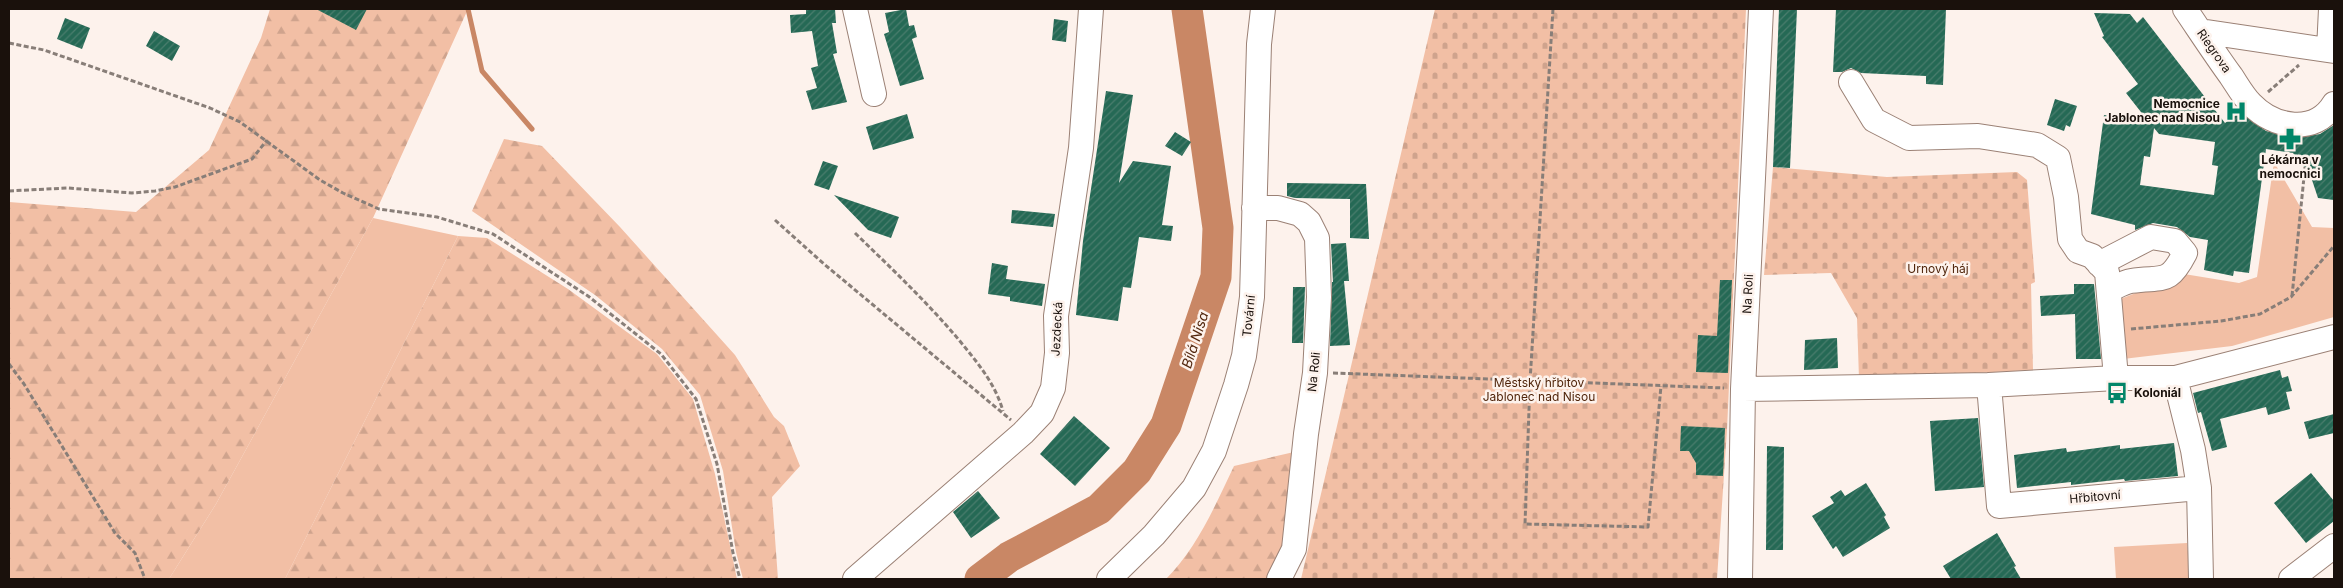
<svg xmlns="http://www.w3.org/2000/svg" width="2343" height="588" font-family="Inter,sans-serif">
  <defs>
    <pattern id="forest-firs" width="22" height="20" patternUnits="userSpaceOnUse" patternTransform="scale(1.25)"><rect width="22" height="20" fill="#f2bfa5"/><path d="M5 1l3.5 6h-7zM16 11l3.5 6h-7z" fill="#cfa38d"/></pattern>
    <pattern id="cemetery-stones" width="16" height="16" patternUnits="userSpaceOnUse" patternTransform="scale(1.25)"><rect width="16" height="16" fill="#f2bfa5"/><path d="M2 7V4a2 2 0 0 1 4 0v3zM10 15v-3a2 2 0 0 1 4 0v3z" fill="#cfa38d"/></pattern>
    <pattern id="building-hatch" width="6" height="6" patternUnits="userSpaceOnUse" patternTransform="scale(1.25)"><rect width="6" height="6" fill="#256955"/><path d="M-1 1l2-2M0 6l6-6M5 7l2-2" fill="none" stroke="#4a7d6d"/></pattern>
  </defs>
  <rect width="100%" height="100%" fill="#fdf2ec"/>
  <!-- green -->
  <path fill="#f2bfa5" d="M2274,162L2312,227L2334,228V317L2232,346L2123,359L2118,300L2184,274L2239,283L2257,277Z
    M373,218L458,236L285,579H169L216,504Z
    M2187,543L2191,579H2116L2114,547Z"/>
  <!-- forest -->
  <path fill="url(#forest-firs)" d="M270,9H468L373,218L216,504L169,579H9V202L136,212L209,150L261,38Z
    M504,139L542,146L620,227L735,355L774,417L784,426L800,466L772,497L778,579H743L736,552L723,471L700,395L662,349L595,295L472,211Z
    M458,236L487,238L568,289L657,354L693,399L715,474L737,579H285Z
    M1294,452L1285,547L1270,579H1166C1197,548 1215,506 1234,466Z"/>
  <!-- cemetery -->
  <path fill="url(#cemetery-stones)" d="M1435,9H1746L1727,430L1717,579H1301Z
    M1773,167L1887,177L2017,172L2027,180L2035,282L2031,284L2033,370L1859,379L1857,318L1831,273L1764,275Z"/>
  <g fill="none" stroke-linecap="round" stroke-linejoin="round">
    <!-- stream -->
    <path stroke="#c98765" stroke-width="5" d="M468,9L482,71L532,129"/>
    <!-- river -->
    <path stroke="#c98765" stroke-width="31" d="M980,579L1009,557L1099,509L1137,471L1166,425L1216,277L1218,228L1187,9"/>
  </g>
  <!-- building -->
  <path fill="url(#building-hatch)" fill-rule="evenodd" d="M316,9H367L356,30Z
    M806,9H835L836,23H832L837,53L833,54L847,102L812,110L806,91L817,88L811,68L818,66L812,31L791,33L790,15L806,14Z
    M906,9L909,26L914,25L917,37L912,39L924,79L900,86L884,34L889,32L885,13Z
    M1779,9H1797L1790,168L1773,167Z
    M1836,9H1946L1943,85L1926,84V76L1861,73L1851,68L1842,72H1833Z
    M2094,13L2130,14L2137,23L2143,17L2225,123L2240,112L2266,131L2295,138L2320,134L2334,125V200L2318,198L2310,174L2293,153L2266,149L2249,273L2234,271L2233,276L2204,270L2208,240L2190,237L2177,227L2153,223L2135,230V225L2091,214L2104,115L2148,121L2126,93L2138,84L2102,37L2104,36ZM2154,128L2159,134L2215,142L2212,165L2218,166L2214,195L2140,185L2144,156L2150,157Z
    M65,18L90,28L82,49L57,39Z
    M1054,19L1068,21L1066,42L1052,40Z
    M154,31L180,46L172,61L146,46Z
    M1106,91L1133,95L1119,183L1133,161L1171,166L1162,225L1173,226L1171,241L1139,237L1131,288L1123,287L1118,321L1076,315L1083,241Z
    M2055,99L2077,106L2070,127L2066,125L2064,131L2047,125Z
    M907,114L914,138L873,150L866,127Z
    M1175,132L1191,142L1182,156L1165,146Z
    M823,161L838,166L829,190L814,185Z
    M1287,183L1366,184L1369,239L1350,238V199L1295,198L1287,196Z
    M834,195L899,217L891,238L868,230Z
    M1012,210L1055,214L1053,227L1011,223Z
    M1346,243L1349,281H1344L1350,345L1330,346L1332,282H1336H1333L1331,244Z
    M992,263L1008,266L1006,279L1045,284L1042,306L1010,301V297L988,294Z
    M1720,280H1732L1728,373L1696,372L1698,335L1717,336Z
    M2074,284H2094L2101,359H2076L2075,314L2041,316L2040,296L2074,294Z
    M1293,287H1305L1303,343H1292Z
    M1837,338L1838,368L1804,370L1805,340Z
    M2280,370L2282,378L2288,376L2292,391L2286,392L2290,409L2268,415L2266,407L2220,419L2227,447L2212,451L2201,412L2198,413L2193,393Z
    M2334,414V433L2309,439L2304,422Z
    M1074,416L1110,448L1075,486L1040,454Z
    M1978,418L1984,487L1935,491L1930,421Z
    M1681,426L1725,428L1723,476L1696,475V463L1689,451H1680Z
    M2174,443L2178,476L2125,481L2124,479L2071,485V482L2017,488L2014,455L2066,448L2067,452L2120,445V449Z
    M1767,446L1784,447L1783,550H1766Z
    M2311,473L2334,501V521L2306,543L2274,503Z
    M1866,483L1886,515L1884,517L1890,528L1843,557L1836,546L1833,549L1812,516L1834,503L1830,497L1841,490L1845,496Z
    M978,491L1000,518L971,538L953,512Z
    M1997,533L2016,566L2014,567L2021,579H1951L1943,566Z"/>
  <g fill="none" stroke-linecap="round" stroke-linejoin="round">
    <!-- minor casing -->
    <g stroke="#9b8175" stroke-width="26">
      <path id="minor" d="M855,9L874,94
        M2185,9C2200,31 2215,54 2231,76C2237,85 2243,96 2251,104C2274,128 2315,135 2334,104
        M2200,31L2334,51
        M2329,50L2331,9
        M1851,82L1874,120L1909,138L1978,136L2037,145L2058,158L2066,197L2070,239L2078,251L2092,256L2107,272L2116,378
        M1254,208H1278L1300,214L1309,222L1317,238L1319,297L1315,373L1306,434L1294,549L1279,579
        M2099,264L2151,237L2175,241L2185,253C2168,286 2163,276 2131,281C2124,282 2116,287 2109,290
        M2175,378L2193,450L2199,488L2201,579
        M1989,385L1999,506L2199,488
        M1743,389L1989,385L2116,378H2175L2334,337
        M855,579L1023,433L1042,413L1053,388L1057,353L1056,316L1081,148L1091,9
        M1109,579L1154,535L1194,488L1214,451L1236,385L1244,356L1252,297L1259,44L1263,9
        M1740,579L1743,389L1761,9
        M2291,579L2334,546"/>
    </g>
    <!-- path -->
    <path stroke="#887e78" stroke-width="3" stroke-dasharray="5 2.5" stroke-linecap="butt" d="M1553,9L1530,381L1525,524L1648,527L1661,386
      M9,43L44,50L210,108L240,122L320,180L343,193L379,209L437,217L493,234L588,296L661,354L696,399L717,464L733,553L740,579
      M2268,92L2299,65
      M9,191L68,188L132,193L155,191L175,187L252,159L267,140
      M775,220L824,264L1011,420
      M855,233C891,268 927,302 959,340C977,362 995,383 1003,411
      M2292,296L2305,167
      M2131,329L2221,321L2260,314L2291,297L2334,246
      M9,364L24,384L115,533L135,553L145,579
      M1333,373L1724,388"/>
    <!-- minor -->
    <use href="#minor" stroke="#fff" stroke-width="24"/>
  </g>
  <!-- icons -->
  <defs>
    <g id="hospital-bare" transform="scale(1.725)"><path d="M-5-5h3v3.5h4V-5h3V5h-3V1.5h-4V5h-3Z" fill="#028568" stroke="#fdf2ec" stroke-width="2.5" paint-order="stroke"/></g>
    <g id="pharmacy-bare" transform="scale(1.725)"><path d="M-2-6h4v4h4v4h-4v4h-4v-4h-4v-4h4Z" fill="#028568" stroke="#fdf2ec" stroke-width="2.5" paint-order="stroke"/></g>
    <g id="bus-bare" transform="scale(1.725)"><path d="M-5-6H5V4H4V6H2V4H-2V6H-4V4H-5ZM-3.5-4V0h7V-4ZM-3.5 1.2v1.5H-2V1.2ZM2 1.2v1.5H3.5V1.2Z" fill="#028568" stroke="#fdf2ec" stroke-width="2.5" paint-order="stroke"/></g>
  </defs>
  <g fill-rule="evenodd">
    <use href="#hospital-bare" x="2236" y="111"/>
    <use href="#pharmacy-bare" x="2290" y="139"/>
    <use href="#bus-bare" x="2117" y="393"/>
  </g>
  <g text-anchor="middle" stroke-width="5" stroke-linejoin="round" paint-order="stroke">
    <!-- street labels -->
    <g font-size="12" fill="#1a110c" stroke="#fdf2ec">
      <text transform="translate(2214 51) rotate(55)" y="4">Riegrova</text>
      <text transform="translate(1748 294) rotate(-87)" y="4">Na Roli</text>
      <text transform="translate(1249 316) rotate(-84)" y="4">Tovární</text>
      <text transform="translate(1057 329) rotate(-87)" y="4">Jezdecká</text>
      <text transform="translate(1314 372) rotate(-84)" y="4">Na Roli</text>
      <text transform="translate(2095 497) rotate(-5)" y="4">Hřbitovní</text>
    </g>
    <!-- poi labels -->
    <g font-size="12" font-weight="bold" fill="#1a110c" stroke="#fdf2ec" text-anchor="end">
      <text x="2220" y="108">Nemocnice<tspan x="2220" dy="14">Jablonec nad Nisou</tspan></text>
      <text x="2290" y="164" text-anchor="middle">Lékárna v<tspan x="2290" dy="14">nemocnici</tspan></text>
      <text x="2134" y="397" text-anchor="start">Koloniál</text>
    </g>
    <!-- park labels -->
    <g font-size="12" fill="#50250b" stroke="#fdf2ec">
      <text x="1938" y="273">Urnový háj</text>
      <text x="1539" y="387">Městský hřbitov<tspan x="1539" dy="14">Jablonec nad Nisou</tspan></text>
    </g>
    <!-- water labels -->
    <g font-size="14" font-style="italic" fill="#52260d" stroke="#fdf2ec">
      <text transform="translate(1195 340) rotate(-72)" y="5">Bílá Nisa</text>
    </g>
  </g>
  <!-- border -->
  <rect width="2343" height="588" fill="none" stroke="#1a110c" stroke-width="20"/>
</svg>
